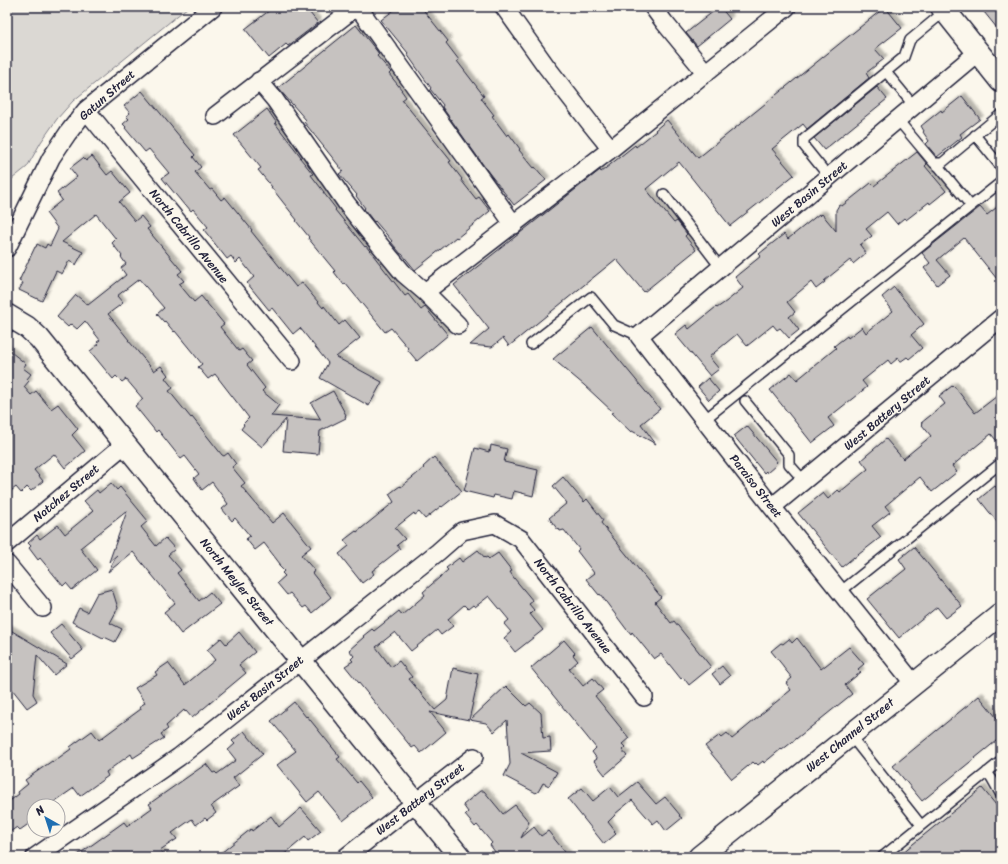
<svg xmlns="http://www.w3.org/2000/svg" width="1008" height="864" font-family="Sriracha,sans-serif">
  <defs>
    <filter id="shadow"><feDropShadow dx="3.5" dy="-3.5" stdDeviation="1" flood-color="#0004"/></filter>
  </defs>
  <rect width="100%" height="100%" fill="#fbf7ec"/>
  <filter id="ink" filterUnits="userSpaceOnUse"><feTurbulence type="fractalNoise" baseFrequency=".025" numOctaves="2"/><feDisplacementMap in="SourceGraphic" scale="8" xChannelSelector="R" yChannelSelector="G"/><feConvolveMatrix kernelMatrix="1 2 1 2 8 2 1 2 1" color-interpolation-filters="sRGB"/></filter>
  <g filter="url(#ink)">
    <!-- green -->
    <path fill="#dbd8d3" stroke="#7e7d87" d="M7,7H188L73,101L57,119L41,142L27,167L7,183Z"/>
    <!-- building -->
    <path fill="#c6c2c0" stroke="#22223b" filter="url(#shadow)" d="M274,7H305L318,23L288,46L286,44L269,58L245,29Z
      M398,7H421L448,41L446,43L459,60L457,61L484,96L481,98L494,115L492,116L507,136L509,134L520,149L519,150L534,168L535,167L546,180L514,205L489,173L442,107L443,105L430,89L431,88L407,54L408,53L381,20Z
      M719,7H720L730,19L697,46L686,33Z
      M885,7L902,28L875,49L884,59L866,73L869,78L807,129L803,124L772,149L794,175L730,226L679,162L646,189L674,223L677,221L687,234L685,236L696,250L644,292L616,259L509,346L503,338L492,347L470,345L489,329L454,285L600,170L601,172L635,145L636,147L656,131L655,130L667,120L698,158Z
      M980,7H1001V33Z
      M356,25L376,50L379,54L377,56L391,72L389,74L402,90H401L406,97L402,100L451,161L449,162L462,179L461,180L476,199L479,197L490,211L457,238L456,237L415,270L402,254H401L391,242L392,241L375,221L374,222L364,209L365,208L356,196L357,195L339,174L343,171L304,122L306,120L278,88Z
      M877,87L887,99L824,150L814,138Z
      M142,91L195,155L193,157L201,167L195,172L210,190L212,189L221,200L225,197L252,230L251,231L296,287L302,283L323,308L324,306L339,325L345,320L360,338L336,357L382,382L369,406L320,378L328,363L300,328L293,334L272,308L269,310L247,283L254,277L240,259L236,263L231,256L227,259L204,230L208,227L193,209L191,211L186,205L185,206L162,178L169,173L149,149L145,152L125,128L126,127L123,124L129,119L126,116L130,113L124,106Z
      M962,96L980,119L960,134L962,137L937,157L926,144L929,141L923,132L924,131L921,126L941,110L942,112Z
      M267,109L276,122L275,123L301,157L300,158L313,174L311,175L324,192H323L336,209L335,210L348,226L365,247L366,246L405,296L408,294L421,310L425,307L448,335L417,361L407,349L408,348L391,328L385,332L345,283L344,285L334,272L335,271L308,238L309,237L296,221L297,220L271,187H272L258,170L261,168L234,135Z
      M917,152L927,164L925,166L946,191L930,204L929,202L906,220L904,218L897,224L887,212L866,229L872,236L860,245L866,253L853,264L850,260L824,281L825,282L816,289L811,282L787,302L795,312L789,317L799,330L789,338L780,328L777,330L773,325L747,346L737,334L709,357L719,369L710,376L675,334L686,325L689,329L716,307L717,308L727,301L743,288L735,277L761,256L759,254L784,234L788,239L819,214L820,216L822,214L836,231V210L839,205L842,206L871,183L874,186Z
      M92,156L107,175L112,171L130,193L119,202L135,221L141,216L150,227L147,229L182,271L178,274L184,281L179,284L194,302L201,296L224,324L220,327L239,351L242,349L252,361L247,365L265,388L262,391L279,405L271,416L321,420L311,403L333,391L346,415L345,416L346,418L320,431L318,454L283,451L286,419L262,447L241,429L244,425L243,424L249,418L215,374L208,379L198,367L202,364L175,331L174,332L165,321L164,322L157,314L164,308L139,279L117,296L123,303L108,314L129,340H128L154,371L161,366L168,375L165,378L173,388L169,391L191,418L192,417L222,455L224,456L228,453L236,464L232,467L245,483L241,486L272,523L284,513L311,547L301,555L315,571L312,573L331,597L312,613L306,606L303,608L290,593L287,595L277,583L285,576L282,573L284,571L278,565L280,564L264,543L255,550L246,539L250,536L235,518L232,521L222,509L228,504L212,482L202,490L194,478L199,474L185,456L181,459L158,430L156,432L135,406L143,399L126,379L122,382L116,376L113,379L103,367L90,351L99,344L97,342L100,340L85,321L77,329L71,324L68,327L57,317L76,295L88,305L126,275L121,268L126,264L121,257L122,256L112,243L116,239L96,214L62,242L83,252L76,265L69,261L62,274L56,271L42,301L19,290L23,283L19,281L35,247H36L37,244L45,248L47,244L50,246L58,229L46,213L62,200L57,193L77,177L70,168L83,158L86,161Z
      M1001,204V284L964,238L937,260L950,275L937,285L924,268L930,263L922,253L980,207L987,215Z
      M894,287L924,324L911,335L922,348L909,359L907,357L900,362L898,358L891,364L888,360L862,381L867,387L828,418L834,426L812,443L770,390L791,373L797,380L836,348L834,346L847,336L848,338L862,327L866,333L893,311L882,297Z
      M592,327L660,409L641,424L656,444L632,431L631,432L611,413L613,412L584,385L553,359Z
      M7,349L26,364L23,368L31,374L27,379L29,381L24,387L31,395L36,391L51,409L58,404L78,429L72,435L85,451L65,468L54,454L34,470L43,481L31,491L27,487L21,493L16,487L7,494Z
      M708,378L719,391L709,400L698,387Z
      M952,386L953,387L954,386L975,413L1001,393V446L991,434L952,466L957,472L932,492L920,477L885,506L890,512L872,526L881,537L854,558V557L842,567L798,513L823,493L828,499L838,490L840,492L868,469L861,460L886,439L903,459L931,436L922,425H923L921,423L945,404L939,396Z
      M747,426L777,462L775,464L776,465L767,473L766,471L764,473L734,436Z
      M491,445L507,449L504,462L538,470L533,496L514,491L512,499L494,495L493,498L464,491L475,448L489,452V450L490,451Z
      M434,457L462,491L442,507L441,506L425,519L419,512L415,515L414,513L395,528L405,539L397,545L400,549L372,571L374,574L362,583L339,554L349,546L344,540L356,531L357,532L394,502L389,494L400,486L401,487L424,468L423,467Z
      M563,477L584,502L587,499L603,520L601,523L661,597L655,602L671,623L674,621L711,667L689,685L683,677L681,679L661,654L654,659L632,632L631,634L627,629V630L600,594L599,595L586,579L594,573L577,551L579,549L564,530L560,531L559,529L558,530L549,518L567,503L553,486Z
      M111,483L117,490L120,487L148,521L141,527L156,546L165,538L175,549L168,555L181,570L177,573L199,601L210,592L220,604L181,634L164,612L175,603L133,552L108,572L117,555L109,562L127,511L80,548L97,570L72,590L66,583L63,586L40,558L38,560L29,548L31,546L28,543L37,535L40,539L58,525L65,534L93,511L84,501L97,490L99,493Z
      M995,486L1001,493V527L979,499Z
      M914,547L962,606L946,618L937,607L899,638L867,599L887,583V584L906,569L899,559Z
      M478,550L485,558L487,557L489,559L498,553L512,571L510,572L514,578L533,601L529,604L534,610L530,614L543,630L515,652L504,638L511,632L504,624L509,620L489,596L475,607L473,605L468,609L464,605L448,619L453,626L441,635L437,630L411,651L395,632L376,647L391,667L399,661L412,677L409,679L435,710L447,700L453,668L478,674L476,684H477L469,720L430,712L446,732L421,753L415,746L412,748L345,666L353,661L351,659L354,656L349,650L364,637L363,636L372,629L374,631L399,611L402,615L425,595L423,592L448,570L446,568L459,558L462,562Z
      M112,589L118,608L110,623L122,629L115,642L104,637L103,638L72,622L79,608L87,612L97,593Z
      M61,624L83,650L72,659L50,633Z
      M7,628L67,664L54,675L37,655L33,694L37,701L27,708L12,689L7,686Z
      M239,632L255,652L239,665L246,673L192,718L186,711L185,712L184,710L166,726L168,729L161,734L164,738L133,758L131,754L106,772L108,776L80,796L74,788L48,806H34V820L20,830L17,827L7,834V803L19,794L18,792L28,784L25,780L52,761L53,762L71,749L70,747L92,731L99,740L141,709L140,706L145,703L135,688L157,675L155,672L168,663L185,685L215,660L207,650L221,638L226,644Z
      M797,638L821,669L849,647L864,664L858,669L861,672L845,685L852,694L806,731L782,750L781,749L764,763L763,761L758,765L756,763L755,764L753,762L732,779L705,746L720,735L722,737L727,733L732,739L761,715H760L791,690L786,683L792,678L783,667H784L771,651L781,643L783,644L789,639L792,643Z
      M564,640L575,653L573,655L578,661L569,669L583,686L593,678L603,690L595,696L629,738L622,744L625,747L622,750L627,756L605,775L594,761L597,759L592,752L596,748L531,668Z
      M722,666L730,676L720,684L712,674Z
      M506,686L526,706L530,703L541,713L543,738L550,737L551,751L521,753L557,772L549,786L543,783L538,792H537L536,793L504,776L510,764L507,720L494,732L486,723L470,720Z
      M979,696L1001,723V737L922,801L893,766Z
      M294,702L306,717L307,716L340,757L337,759L357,783L359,781L372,797L343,821L319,792L307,802L277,765L296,751L271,721Z
      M244,731L263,754L233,778L239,786L211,806L216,813L207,820L205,818L196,825L192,819L172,833L177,839L160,850L165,857H75L124,822L127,826L152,808L149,804L206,764L213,773L215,772L217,774L236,760L228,750L235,744L232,741Z
      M637,782L656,804L665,797L680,815L679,816L682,818L666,831L658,820L653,824L632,800L615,814V815L608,822L615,831L614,832L616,834L604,844L568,799L582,788L593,801L610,787L618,797Z
      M982,788L1001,811V857H897Z
      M480,791H484L503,814L515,805L529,822L521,838L534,827L541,836L548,831L569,857H497L498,856L490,845L492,843L477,825L475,827L465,815L468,812L463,805Z
      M301,808L321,831L308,841L305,837L281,857H216L251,829L252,831L271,816L279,827Z"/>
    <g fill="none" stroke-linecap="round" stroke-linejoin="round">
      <!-- service casing -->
      <g stroke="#22223b" stroke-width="12">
        <path id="service" d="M886,72L914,106
          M898,120L934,163L939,167L971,206
          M975,135L1001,167
          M934,163H942L1001,114
          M829,177L804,146V139L904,57L910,40L945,11
          M664,194L720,267
          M531,344L591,297L614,325L639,336
          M745,401L789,455V464L804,481
          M704,420L1001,182
          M840,592L1001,463
          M850,735L921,825
          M987,772L992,779L1001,795
          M882,857L1001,761"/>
      </g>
      <!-- minor casing -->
      <g stroke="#22223b" stroke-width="20">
        <path id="minor" d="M358,7L514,225
          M504,7L546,66L590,123L611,149
          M653,7L664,22L706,73
          M259,81L275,100L347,204L370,233L404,274L425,292L458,325
          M86,110L292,361
          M215,116L356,7
          M7,248L51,158L68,133L86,110L213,7
          M425,292L611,149L787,7
          M772,507L1001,318
          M7,543L125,444
          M7,564L43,608
          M914,684L772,507L639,336L978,52
          M35,857L179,757L438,552L462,531L495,524L521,539L644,697
          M346,857L474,757"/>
      </g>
      <!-- tertiary casing -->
      <g stroke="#22223b" stroke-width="24">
        <path id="tertiary" d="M7,315L27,327L39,338L460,857
          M699,857L1001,614"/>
      </g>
      <!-- primary casing -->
      <g stroke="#22223b" stroke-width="25">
        <path id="primary" d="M942,7L1001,81"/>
      </g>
      <!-- service -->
      <use href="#service" stroke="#fbf7ec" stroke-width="9"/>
      <!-- minor -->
      <use href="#minor" stroke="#fbf7ec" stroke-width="17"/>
      <!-- tertiary -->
      <use href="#tertiary" stroke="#fbf7ec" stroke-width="21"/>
      <!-- primary -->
      <use href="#primary" stroke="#fbf7ec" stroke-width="22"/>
    </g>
  </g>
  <g text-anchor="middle" stroke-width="3" stroke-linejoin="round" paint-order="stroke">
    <!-- street labels -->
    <g font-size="12" fill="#22223b" stroke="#fbf7ec">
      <text transform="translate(107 95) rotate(-41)" y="4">Gatun Street</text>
      <text transform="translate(809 194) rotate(-40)" y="4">West Basin Street</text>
      <text transform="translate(189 236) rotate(51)" y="4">North Cabrillo Avenue</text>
      <text transform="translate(887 413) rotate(-40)" y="4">West Battery Street</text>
      <text transform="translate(756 486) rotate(52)" y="4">Paraiso Street</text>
      <text transform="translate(66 493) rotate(-40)" y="4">Natchez Street</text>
      <text transform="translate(237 582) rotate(51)" y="4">North Meyler Street</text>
      <text transform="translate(573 606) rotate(52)" y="4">North Cabrillo Avenue</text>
      <text transform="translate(265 688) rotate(-39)" y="4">West Basin Street</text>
      <text transform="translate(850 735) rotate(-39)" y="4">West Channel Street</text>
      <text transform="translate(420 799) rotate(-38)" y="4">West Battery Street</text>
    </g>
  </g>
  <!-- margin -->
  <rect width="1008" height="864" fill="none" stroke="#fbf7ec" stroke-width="24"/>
  <rect x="12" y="12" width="984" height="840" fill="none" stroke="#22223b" stroke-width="1.5" filter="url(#ink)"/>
  <!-- north arrow -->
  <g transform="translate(46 818) rotate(321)"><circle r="19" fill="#fbf7ec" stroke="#a4a2a5"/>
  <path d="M0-3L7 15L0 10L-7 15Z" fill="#1f6fb2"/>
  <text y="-6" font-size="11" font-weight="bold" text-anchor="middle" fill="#22223b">N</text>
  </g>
</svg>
